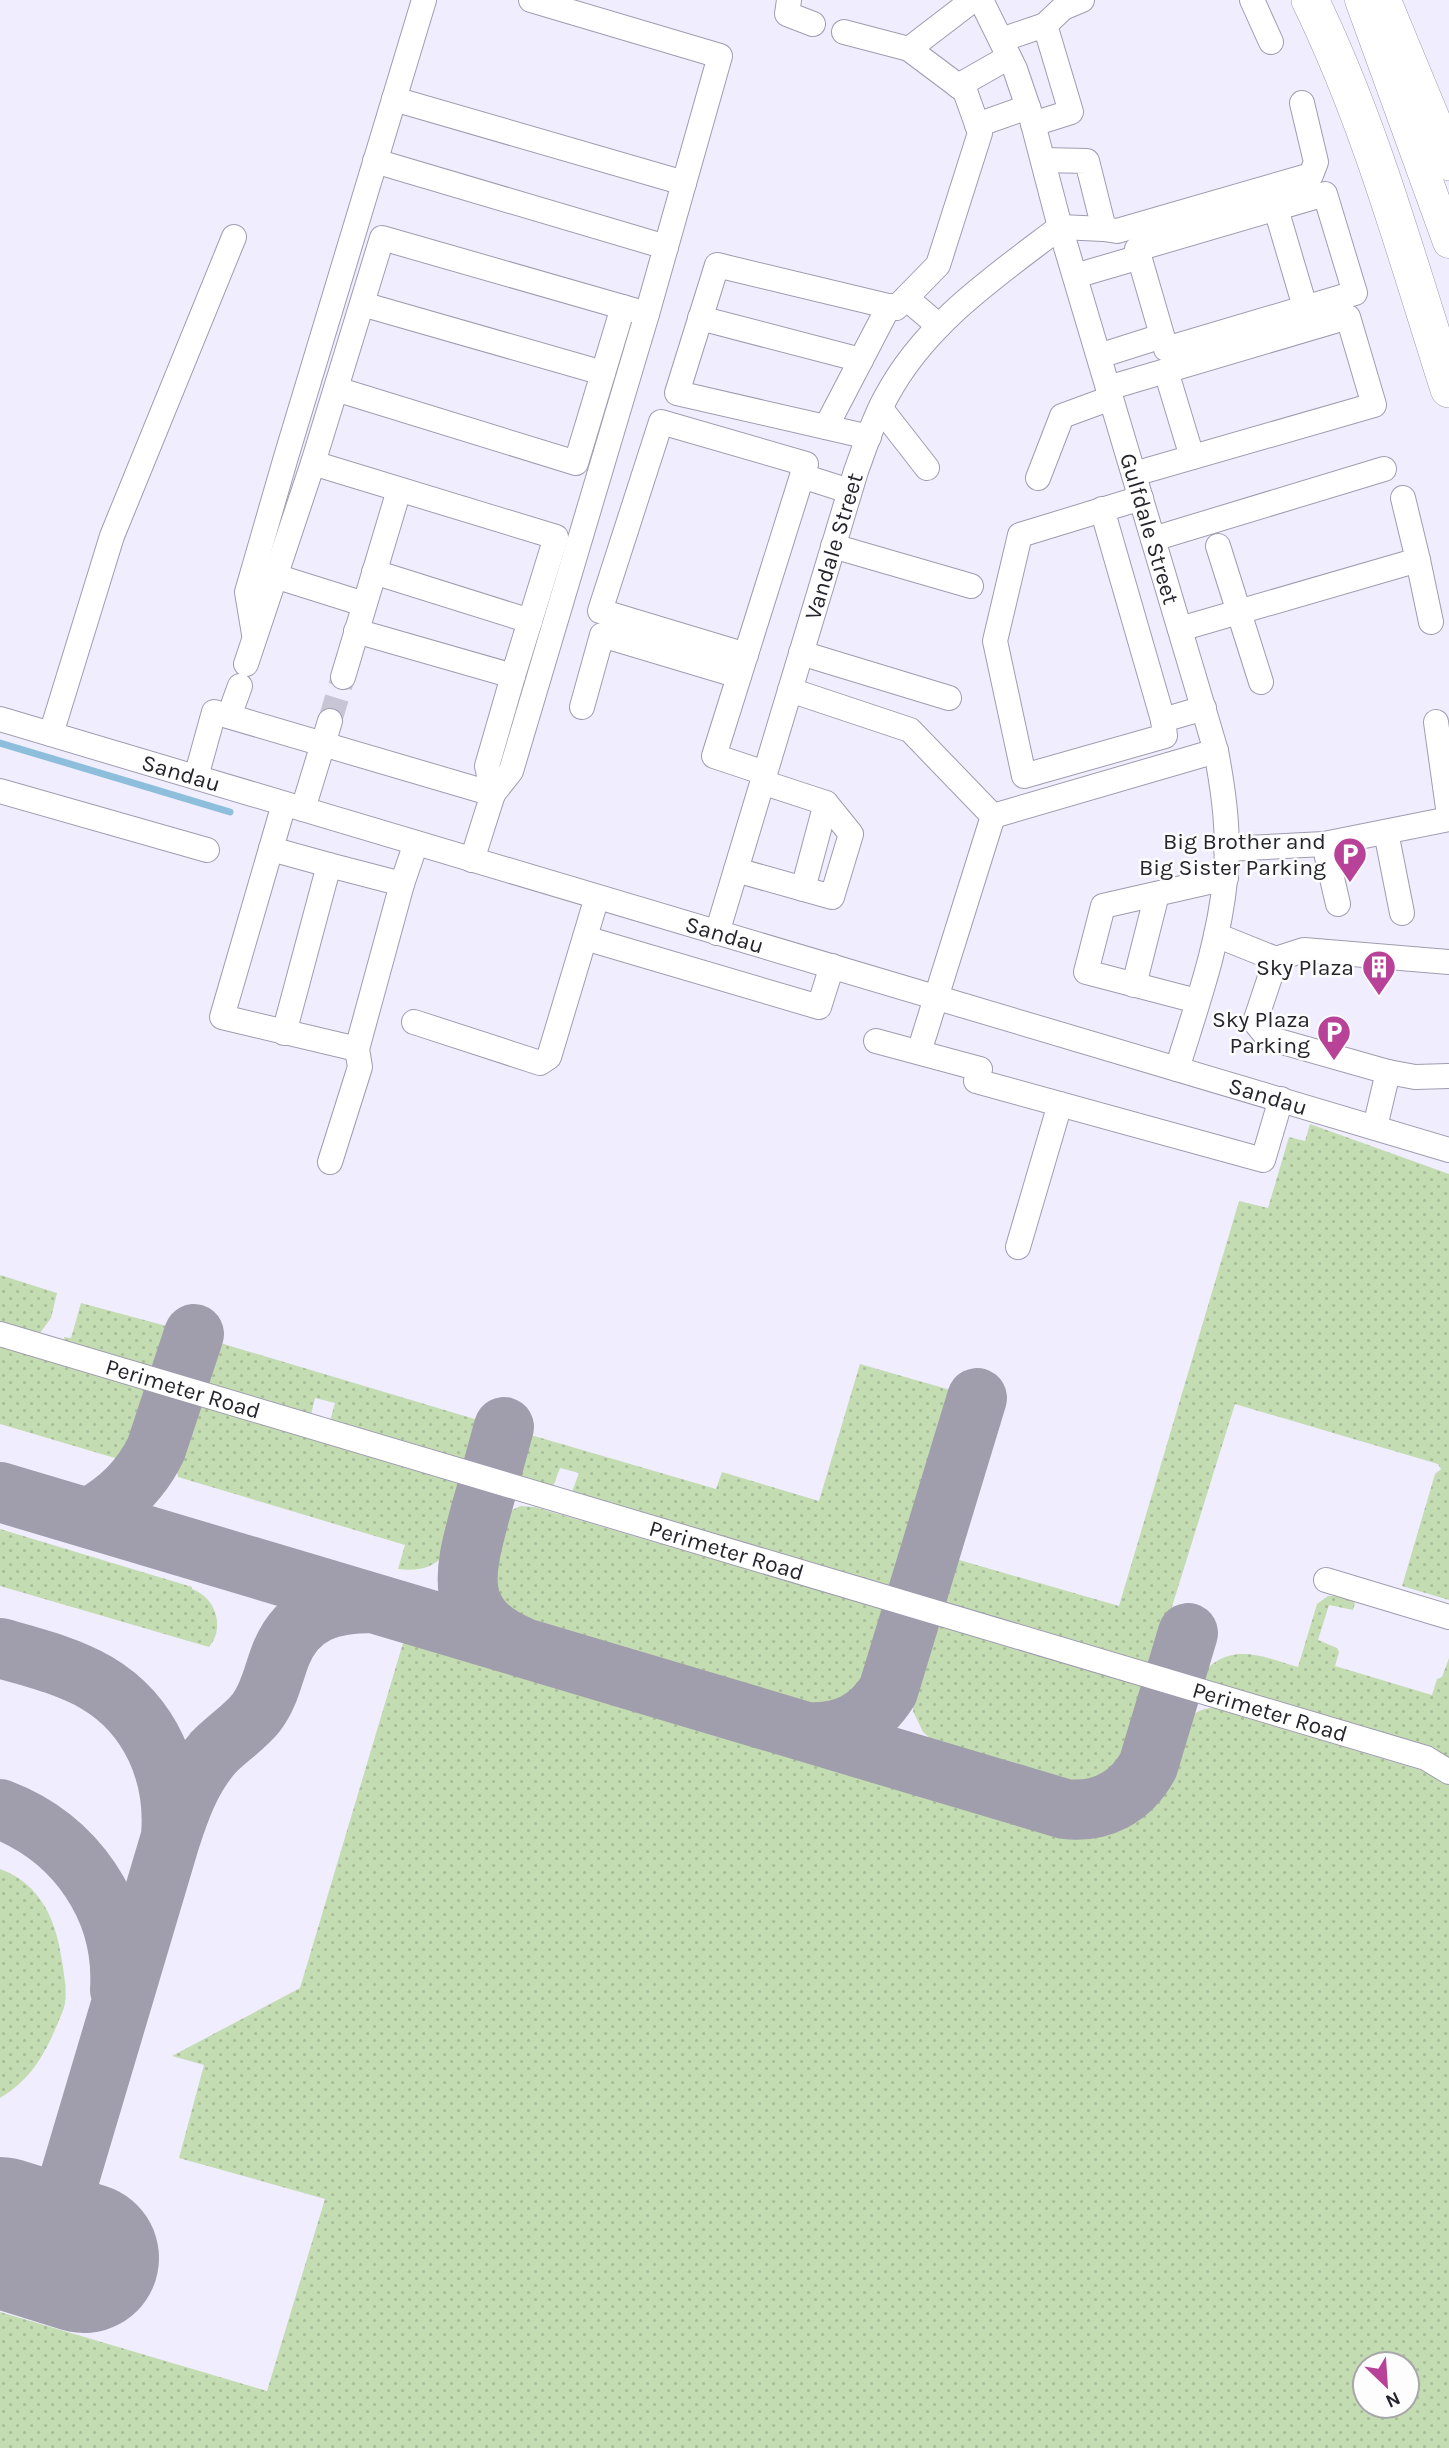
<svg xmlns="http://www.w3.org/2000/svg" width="1449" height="2448" font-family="Karla,sans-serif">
  <defs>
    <pattern id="grass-dots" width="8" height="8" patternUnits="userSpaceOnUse" patternTransform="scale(1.75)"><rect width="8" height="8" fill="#c4dcb2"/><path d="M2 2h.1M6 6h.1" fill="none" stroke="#a8bd99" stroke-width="1.8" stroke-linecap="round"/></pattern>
  </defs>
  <rect width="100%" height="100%" fill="#f0edff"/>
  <!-- grass -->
  <path fill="url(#grass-dots)" fill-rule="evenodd" d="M1310,1124L1449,1174V1600L1402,1586L1435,1474L1441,1469L1438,1464L1235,1404L1166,1626L1158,1665L937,1601L949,1557L1119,1606L1239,1201L1268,1208L1289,1137L1305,1141Z
    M0,1275L57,1293L51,1318L40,1333L0,1322Z
    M81,1303L170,1327L175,1335L164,1370L65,1341L64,1337L71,1338Z
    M212,1342H217L488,1423L479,1452L466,1461L330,1421L335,1403L315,1398L311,1415L197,1380L208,1345Z
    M0,1345L158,1393L138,1450L125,1461L0,1424Z
    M860,1364L961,1393L906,1576C893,1590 881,1584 865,1579L572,1492L579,1473L560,1468L553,1487L512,1475L524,1433L716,1489L722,1472L819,1501Z
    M189,1403L464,1485L468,1495C455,1535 451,1576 398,1569L405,1545L178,1477L173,1455Z
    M521,1506L535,1507L893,1612L894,1619C882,1653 874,1707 829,1712C817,1713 803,1709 791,1706L528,1626C513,1619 500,1609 492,1593C484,1576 492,1534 503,1519C508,1512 513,1509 521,1506Z
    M0,1529L192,1587V1589C215,1597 226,1627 209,1647L0,1586Z
    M1328,1596C1337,1596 1349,1596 1355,1603L1353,1610L1329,1605L1318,1640L1337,1648L1339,1652L1335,1666L1432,1695L1437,1679L1442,1677L1449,1658V1758L1418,1745L1200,1678C1226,1640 1262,1656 1298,1667L1317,1604Z
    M929,1622L1151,1687L1133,1748L1123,1769L1106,1783L1077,1790L954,1753L932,1740L923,1732L913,1711L915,1683L912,1681Z
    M406,1633L1056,1828C1065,1829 1075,1831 1083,1831C1112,1830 1146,1812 1162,1788C1181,1761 1173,1709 1213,1708L1434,1774L1449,1783V2448H0V2312L267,2391L325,2199L179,2158L204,2065L172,2056L300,1988ZM1365,2364H1407V2406H1365Z
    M0,1869C41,1884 56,1920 62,1961C64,1974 67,1990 65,2003C64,2010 60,2017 58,2023C44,2056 31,2079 0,2098Z"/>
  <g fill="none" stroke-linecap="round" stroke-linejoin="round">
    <!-- stream -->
    <path stroke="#8dbfdc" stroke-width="7" d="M0,743L230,812"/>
    <!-- taxiway -->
    <path stroke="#a09eac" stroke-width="60" d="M504,1427C496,1455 489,1483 481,1510C465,1570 450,1616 520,1646
      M0,1492L1065,1809C1101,1813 1130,1798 1148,1766L1188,1633
      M89,1518C119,1501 141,1480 156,1449L194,1334
      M0,1648C32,1657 68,1666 97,1683C151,1715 176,1775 171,1836
      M808,1732C843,1734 869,1721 888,1691L977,1398
      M0,1809C76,1838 125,1909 120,1990
      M49,2247L170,1840C180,1809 191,1778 213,1753C226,1739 244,1728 256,1713C270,1695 273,1674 281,1654C298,1612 332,1603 373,1603"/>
    <!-- runway -->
    <path stroke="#a09eac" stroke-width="150" d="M0,2232L84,2258"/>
    <!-- minor-tunnel -->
    <path stroke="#c8c5d5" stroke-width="24" stroke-dasharray="24 12" stroke-linecap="butt" d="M330,721L343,677"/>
    <!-- minor casing -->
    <g stroke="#9f9cb0" stroke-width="26">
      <g id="minor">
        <path d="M789,0L787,14L813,24"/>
        <path id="s1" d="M981,0L1015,69L1031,116L1060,227L1216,751C1224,793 1230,837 1225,880C1219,944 1196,1007 1177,1069"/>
        <path d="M1252,0L1271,42"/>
        <path d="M1045,25L1063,8L1082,0"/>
        <path d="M844,32L909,49L965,91L980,133L938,265L896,308L717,265L677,393L869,437"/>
        <path d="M1001,40L1045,25L1071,112L1033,124"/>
        <path d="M909,49L973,0"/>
        <path d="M958,86L1009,57"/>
        <path d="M394,99L684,183"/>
        <path d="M977,125L1028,107"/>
        <path d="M1043,160L1087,161L1104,229L1117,231L1311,175L1316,162L1302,103"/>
        <path d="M375,161L666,247"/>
        <path d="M1325,194L1355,293L1166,349L1137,249Z"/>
        <path d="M1276,209L1305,307"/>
        <path d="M1075,276L1140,257"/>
        <path d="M906,298L939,326"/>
        <path d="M362,304L603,373"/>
        <path d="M700,318L861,360"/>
        <path d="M1099,356L1162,336"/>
        <path d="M1166,371L1192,457"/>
        <path d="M1108,388L1348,317L1374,405L1134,474"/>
        <path d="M336,389L576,463L623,307"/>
        <path d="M881,409L927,468"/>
        <path d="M826,427L889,306"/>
        <path d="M313,463L382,238L647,314"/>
        <path d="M1038,478L1062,416L1111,398"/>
        <path d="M1141,498L1020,535L995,641L1024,776L1165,736L1163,720L1204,708"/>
        <path d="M1403,498L1418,560"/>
        <path d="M1102,509L1163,720"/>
        <path d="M1153,539L1384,469"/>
        <path d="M833,546L971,586"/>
        <path d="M1218,546L1261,682"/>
        <path d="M374,572L530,621"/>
        <path d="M275,576L364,604"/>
        <path d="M1180,629L1418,560L1431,622"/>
        <path d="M356,631L513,676"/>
        <path d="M254,634L247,592L286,457L424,0"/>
        <path d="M801,653L949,698"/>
        <path d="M746,655L600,611L661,422L806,464L802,476"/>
        <path d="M246,664L313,463L556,537L513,676L487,766L493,794"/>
        <path d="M343,677L399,490"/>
        <path d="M790,690L910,730L993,816"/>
        <path d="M582,707L602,635L739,676"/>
        <path d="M229,716L240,686"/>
        <path id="s2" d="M0,719L1449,1150"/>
        <path d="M1436,722L1449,815"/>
        <path d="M51,734L112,536L234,237"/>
        <path d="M765,773L714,756L802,476L849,491"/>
        <path d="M196,777L214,712L493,794"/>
        <path d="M0,791L207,850"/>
        <path d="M284,804L222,1017L357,1049L402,884L416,843"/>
        <path d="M303,809L330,721"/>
        <path d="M1386,832L1402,913"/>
        <path d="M1324,844L1338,904"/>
        <path d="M271,849L329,865"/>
        <path d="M1226,849L1324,844L1449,819"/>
        <path d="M472,860L493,794L511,771L647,314L720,56L531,0"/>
        <path d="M736,870L832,897L851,834L826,803L762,782"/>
        <path d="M803,889L826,803"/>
        <path id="s3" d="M717,933L856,471C865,447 873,420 886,397C925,323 996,276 1060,227L1104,229"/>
        <path d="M1216,935L1276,959"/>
        <path d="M585,938L819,1007L832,966"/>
        <path d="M1449,962L1304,950L1276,959L1255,1022L1268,1038L1388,1072L1415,1077L1449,1076"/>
        <path d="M1134,985L1157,894"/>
        <path d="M1197,1001L1086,972L1103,906L1226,878"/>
        <path d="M414,1022L540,1063L549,1057L597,897"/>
        <path d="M284,1033L329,865L402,884"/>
        <path d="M876,1041L980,1069L976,1081L1263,1160L1281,1099"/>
        <path d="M919,1052L993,816L1216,751"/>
        <path d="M1375,1127L1388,1072"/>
        <path d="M330,1162L360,1067L357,1049"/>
        <path d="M1018,1247L1060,1104"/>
        <path id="s4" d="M0,1334L1426,1758L1449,1772"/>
        <path d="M1326,1580L1449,1617"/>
      </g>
    </g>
    <!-- major casing -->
    <g stroke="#9f9cb0" stroke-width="33">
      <path id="major" d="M1361,0L1449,242"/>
    </g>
    <!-- highway casing -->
    <g stroke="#9f9cb0" stroke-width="38">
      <path id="highway" d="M1310,0C1370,123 1407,258 1449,389
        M1382,0L1449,162"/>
    </g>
    <!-- minor -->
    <use href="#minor" stroke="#fff" stroke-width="24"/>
    <!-- major -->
    <use href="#major" stroke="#fff" stroke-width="32"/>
    <!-- highway -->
    <use href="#highway" stroke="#fff" stroke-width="37"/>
  </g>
  <!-- icons -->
  <defs>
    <g id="parking-pin" transform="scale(1.75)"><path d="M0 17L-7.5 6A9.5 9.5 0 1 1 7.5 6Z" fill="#b84298" stroke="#fdfdfd"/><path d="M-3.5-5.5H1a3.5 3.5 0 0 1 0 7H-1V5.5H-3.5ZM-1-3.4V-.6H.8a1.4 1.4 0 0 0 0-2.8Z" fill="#fff"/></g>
    <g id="building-pin" transform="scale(1.75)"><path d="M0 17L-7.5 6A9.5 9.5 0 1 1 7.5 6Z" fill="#b84298" stroke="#fdfdfd"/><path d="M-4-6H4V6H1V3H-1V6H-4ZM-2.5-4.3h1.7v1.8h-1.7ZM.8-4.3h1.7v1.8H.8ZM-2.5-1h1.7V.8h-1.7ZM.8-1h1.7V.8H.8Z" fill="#fff"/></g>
  </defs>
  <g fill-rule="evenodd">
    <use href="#parking-pin" x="1350" y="854"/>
    <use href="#building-pin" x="1379" y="967"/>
    <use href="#parking-pin" x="1334" y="1032"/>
  </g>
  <g text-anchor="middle" stroke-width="5" stroke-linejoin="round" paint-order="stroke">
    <!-- street labels -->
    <g font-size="23" fill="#26252d" stroke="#fdfdfd">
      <text dy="8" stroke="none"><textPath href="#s1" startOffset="556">Gulfdale Street</textPath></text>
      <text dy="8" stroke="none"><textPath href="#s3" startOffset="404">Vandale Street</textPath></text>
      <text dy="8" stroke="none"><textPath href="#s2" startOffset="189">Sandau</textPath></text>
      <text dy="8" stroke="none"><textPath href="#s2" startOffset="756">Sandau</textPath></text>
      <text dy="8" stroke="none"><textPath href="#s2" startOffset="1323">Sandau</textPath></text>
      <text dy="8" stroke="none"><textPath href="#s4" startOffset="191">Perimeter Road</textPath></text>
      <text dy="8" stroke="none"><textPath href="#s4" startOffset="758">Perimeter Road</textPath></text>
      <text dy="8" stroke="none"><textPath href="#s4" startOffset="1325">Perimeter Road</textPath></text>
    </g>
    <!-- poi labels -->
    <g font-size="23" fill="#26252d" stroke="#fdfdfd" text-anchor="end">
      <text x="1326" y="849">Big Brother and<tspan x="1326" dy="26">Big Sister Parking</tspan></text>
      <text x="1354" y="975">Sky Plaza</text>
      <text x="1310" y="1027">Sky Plaza<tspan x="1310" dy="26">Parking</tspan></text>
    </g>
  </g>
  <!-- north arrow -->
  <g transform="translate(1386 2385) rotate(155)"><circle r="33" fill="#fdfdfd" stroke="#a7a7aa" stroke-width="2"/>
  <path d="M0-5L12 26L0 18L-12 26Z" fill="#b84298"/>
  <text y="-10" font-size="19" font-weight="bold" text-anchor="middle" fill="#26252d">N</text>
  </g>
</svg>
